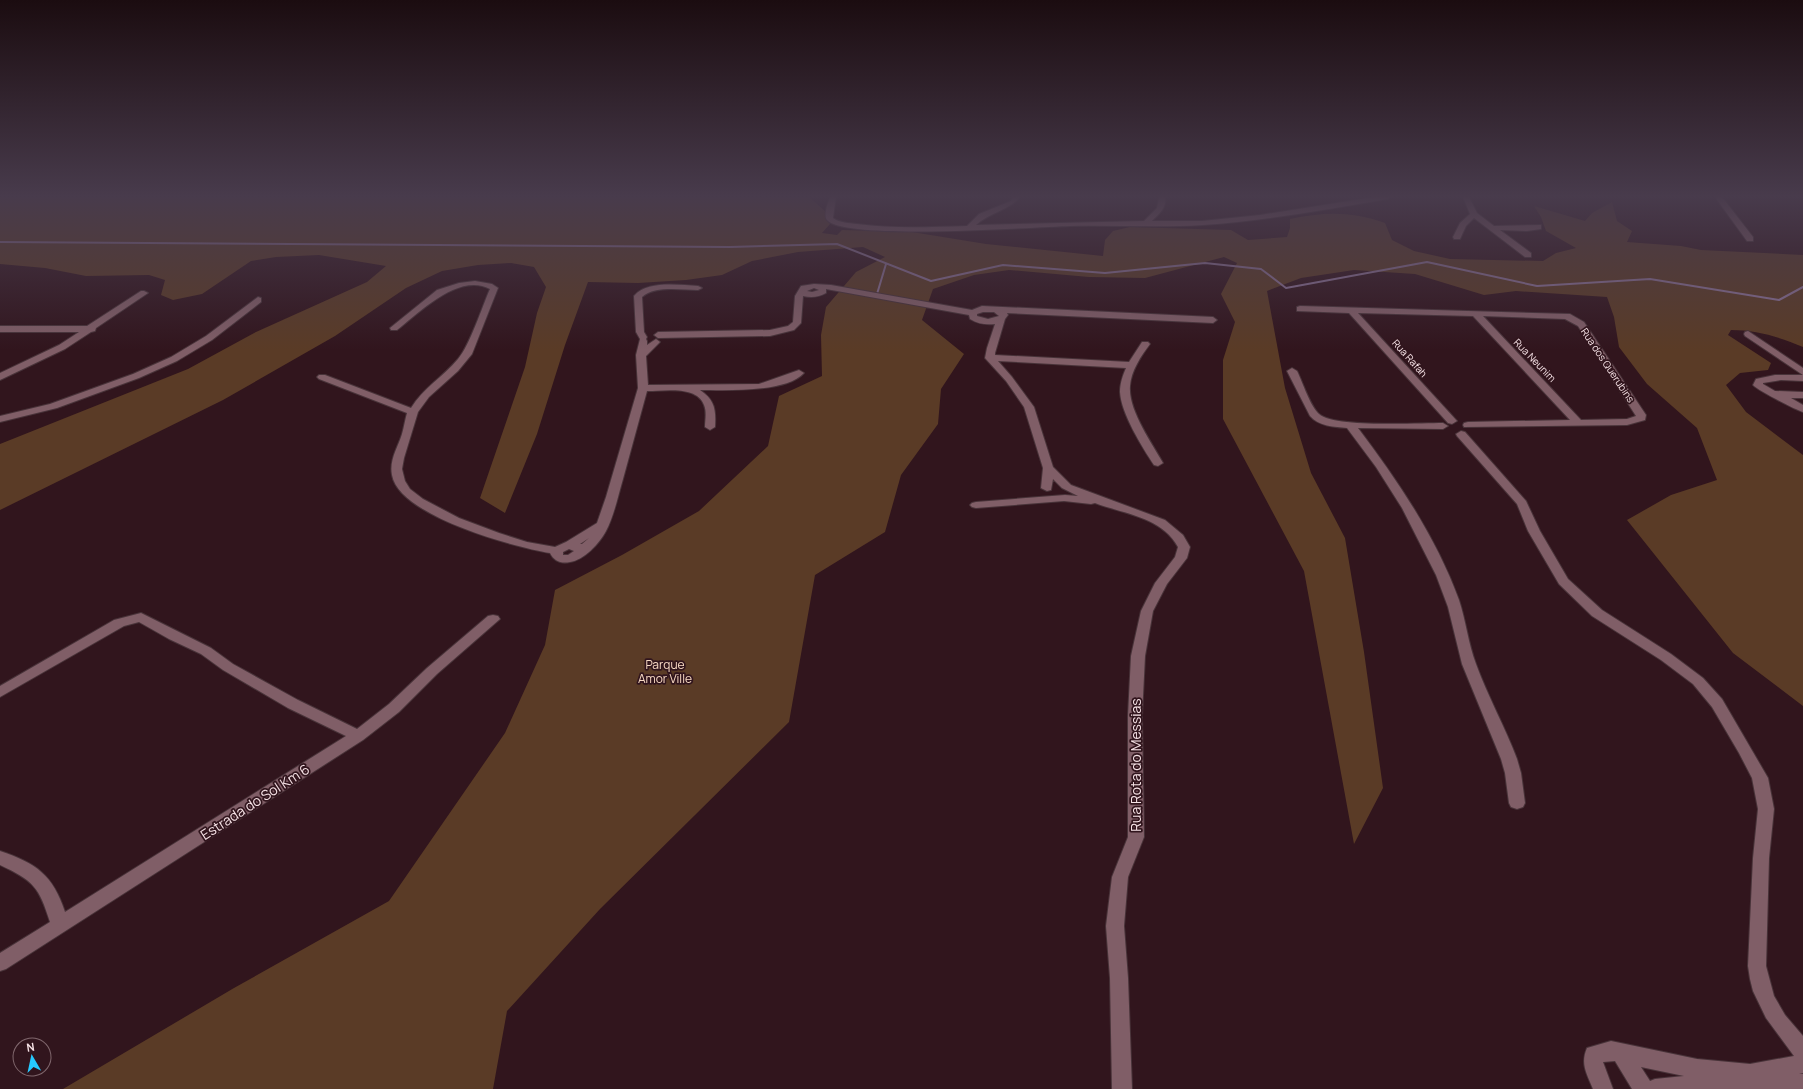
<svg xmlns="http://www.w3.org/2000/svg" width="1803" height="1089" font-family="Manrope,sans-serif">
  <rect width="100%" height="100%" fill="#31151d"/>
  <!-- green -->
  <path fill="#5a3b26" d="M0,197H809L825,211L830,224L822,233L837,235L842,230L912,232L986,244L1103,256L1105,240L1113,231L1130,227L1231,230L1248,240L1287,237L1290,228V219C1323,212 1352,211 1385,223L1392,240L1414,251L1450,259L1543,261L1556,253L1576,248L1546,231L1541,217L1534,206L1585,221L1592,213L1612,202L1617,221L1632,231L1627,242L1681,246L1701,250L1803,255V347C1779,337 1757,330 1731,330L1728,335L1771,363L1768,370L1740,373L1726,385L1746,412L1803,455V706L1733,653L1627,520L1671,495L1717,480L1697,428L1647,384L1619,347L1614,317L1607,297L1516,291L1484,295L1415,274L1354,270L1301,278L1267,291L1285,388L1311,473L1345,538L1364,652L1383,788L1354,844L1304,571L1223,419V360L1235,322L1221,294L1237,263L1224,257L1145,278L1089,277L1009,270L974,275L933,289L922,320L964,354L941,389L938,424L901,475L885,532L815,575L789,722L600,909L507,1011L493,1089H63L234,988L389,901L505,733L545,645L555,590L622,555L699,511L768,446L779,396L822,376L821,335L826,307L856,272L885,257L863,247L798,252L752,261L722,275L686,280L638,283L588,282L565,345L537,434L505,513L480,498L525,367L537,313L546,287L534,267L511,263L478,265L442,271L406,288L335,336L223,400L0,510V444L188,369L256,332L367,282L386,266L319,255L276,257L251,261L202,294L173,300L161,295L165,280L149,275L86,276L45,268L0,264Z"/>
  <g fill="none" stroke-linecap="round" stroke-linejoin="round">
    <!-- stream -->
    <path stroke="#897194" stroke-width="2" d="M0,242L730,247L837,244L931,281L1003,265L1105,273L1205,263L1261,269L1286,288L1427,262L1537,286L1650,279L1779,300L1803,287
      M877,294L886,264"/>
    <!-- street casing -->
    <g stroke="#483339" stroke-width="2">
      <path id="street" d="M830,197H836L833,218C840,223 849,223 857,224C894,229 930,227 967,226L979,214L1011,201L1013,197H1020C1010,210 989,213 976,225L1144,221L1157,208L1159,197H1165C1167,208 1159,214 1152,221H1202L1260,215L1374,197H1391L1388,199C1327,209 1265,221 1203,225C1159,228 1114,225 1070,226C1035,227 844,241 827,220C823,215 828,203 830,197Z
        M1463,197H1469L1477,213L1494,226L1541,225V229L1527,231L1500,230L1531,253V257H1525L1474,218L1466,226L1460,239H1454L1453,237L1460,223L1470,214Z
        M1715,197H1722L1753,237V241H1747Z
        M475,281L492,284L498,288L472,354L458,371L429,397L418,412L404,458L402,469L405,481L410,489L423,499L459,518L499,533L527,542L555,547L566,542L597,523L606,497L638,388L636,355L640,339L636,332L634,296C647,280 679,285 698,286L702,288L698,290C682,290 655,285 642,297L644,332L647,337L646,339L647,341V345L656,339L660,342L646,356L648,385L759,384L799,370L804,373C786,393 726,390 700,390C715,400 716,410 715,427L710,430L705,427C705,420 707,412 704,405C697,385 663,391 647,391C639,420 631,450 623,479C618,496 614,516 606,531C599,544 584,560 570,562C561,564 554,561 550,553C514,547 399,516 392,475C389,460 398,447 402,434C404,427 405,420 407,413L319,379L317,377L319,375H325L411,408C423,388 443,377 458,359C470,345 482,307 490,289C459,272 419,313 397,330H391L390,328L437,290L459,283ZM589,538L582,544H580ZM569,549L574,551L568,555H563V552Z
        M814,284L831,285L972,310L982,306L1213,317L1217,320L1213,323L1007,313L1008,315L1005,319L995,353V355L1129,362L1142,342H1148L1150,344C1141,356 1131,371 1130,386C1128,410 1152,443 1163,463L1158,466L1154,465C1142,447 1121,413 1120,392C1120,383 1123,375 1126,368L998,361L1012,377L1034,407L1053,467L1071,485L1165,520L1183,535L1190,547L1187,558L1167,584L1153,611L1145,656L1142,716L1144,837L1128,877L1124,926L1128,978L1132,1089H1112L1110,978L1106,926L1112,877L1128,837V716L1131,656L1141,611L1155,583L1175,557L1178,547C1162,517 1124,514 1095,503L1091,504L1064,501L976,508L972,507L970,505L972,503L976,502L1065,495L1078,496L1062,488L1053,479L1051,490L1047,491L1041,488L1043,468L1024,407L1006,381L985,358L987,348L995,324C986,325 978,324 970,319L969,315L826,289V293C819,297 812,298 803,296L801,323L794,330L770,336L658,338L654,335L658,332L770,330L788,326L793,322L795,296L801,286ZM814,288L819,290L812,292L807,291ZM983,312H994L999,316L988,319L977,316V314Z
        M141,291H144L148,293L96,328L95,331L91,332L65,349L0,380V373L59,345L79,332H0V326H87Z
        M258,297L261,298V302L212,340L177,361L139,378L57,408L0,422V416L50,404L133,374L171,357L206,336Z
        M1300,306L1570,314L1584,322L1646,415L1645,420L1627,425L1464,427L1463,425L1464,423L1468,422L1570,420L1473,316L1358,313L1457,421L1452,424L1448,423L1349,313L1297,311V307ZM1483,316L1565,319L1578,326L1636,416L1627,419L1581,420Z
        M1748,331L1803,368V375L1745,336L1744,334L1745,332Z
        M1292,368L1297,371C1303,383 1310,406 1319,414C1334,428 1420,423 1443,423L1448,426L1443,429L1358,428C1398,481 1436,537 1459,600C1466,621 1468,643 1476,664C1488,697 1505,727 1517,759L1521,773L1525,803L1523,807L1517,809L1511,807L1509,803L1505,773L1501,759L1462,664L1448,607L1436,575L1402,508L1376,467L1347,428C1335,427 1318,426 1310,416L1287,371Z
        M1775,375H1803V381L1781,380L1763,383V384L1775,391L1803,392V398H1791L1803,405V412C1796,410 1757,390 1753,385L1756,379Z
        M1461,431L1465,432L1526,501L1540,531L1568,579L1602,610L1671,654L1703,678L1722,699L1768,778L1774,809L1769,858L1766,966L1774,996L1785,1015L1803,1036V1073L1799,1074H1803V1089H1632L1615,1061L1603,1062L1613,1089H1593C1587,1074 1580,1064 1587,1048L1611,1041L1697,1059L1750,1064L1794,1056L1766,1018L1753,991L1750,979L1748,966L1753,858L1758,809L1752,778L1739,753L1712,707L1693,684L1661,660L1592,616L1559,584L1528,531L1517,504L1457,436L1456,434ZM1641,1067L1684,1076L1655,1079L1650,1081Z
        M141,613L211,648L233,664L298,700L357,729L389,704L427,668L488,616L493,615L498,616L500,619L437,674L399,712L363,740L6,969L0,971V953L50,922C39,887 34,881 0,865V851C36,863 53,875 65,912L346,736L288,708L223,670L201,654L169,639L139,622L124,626L0,697V686L114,620Z"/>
    </g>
    <!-- street -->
    <use href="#street" fill="#805e67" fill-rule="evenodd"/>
  </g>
  <!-- sky -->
  <linearGradient id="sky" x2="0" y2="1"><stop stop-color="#1b0c10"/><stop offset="0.56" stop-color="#483b4c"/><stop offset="1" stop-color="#483b4c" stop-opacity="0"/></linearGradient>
  <rect width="1803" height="350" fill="url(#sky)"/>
  <g text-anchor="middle" stroke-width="3.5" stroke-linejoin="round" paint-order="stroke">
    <!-- far-street labels -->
    <g font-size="10" fill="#f6e2e6" stroke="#31151d">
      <text transform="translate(1410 358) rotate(48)" y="4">Rua Rafah</text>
      <text transform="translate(1535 360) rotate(46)" y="4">Rua Neunim</text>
      <text transform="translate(1608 365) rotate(56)" y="4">Rua dos Querubins</text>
    </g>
    <!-- park labels -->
    <g font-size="12" fill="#f9dac4" stroke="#31151d">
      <text x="665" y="669">Parque<tspan x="665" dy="14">Amor Ville</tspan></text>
    </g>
    <!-- near-street labels -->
    <g font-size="14" fill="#f6e2e6" stroke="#31151d">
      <text transform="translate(1136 765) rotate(-90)" y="5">Rua Rota do Messias</text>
      <text transform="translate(255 802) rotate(-33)" y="5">Estrada do Sol Km 6</text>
    </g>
  </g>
  <!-- north arrow -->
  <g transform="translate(32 1057) rotate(351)"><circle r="19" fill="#31151d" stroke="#80676d"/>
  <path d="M0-3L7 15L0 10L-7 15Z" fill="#26c9fe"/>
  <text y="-6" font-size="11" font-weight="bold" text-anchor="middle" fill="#f6e2e6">N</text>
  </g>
</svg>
